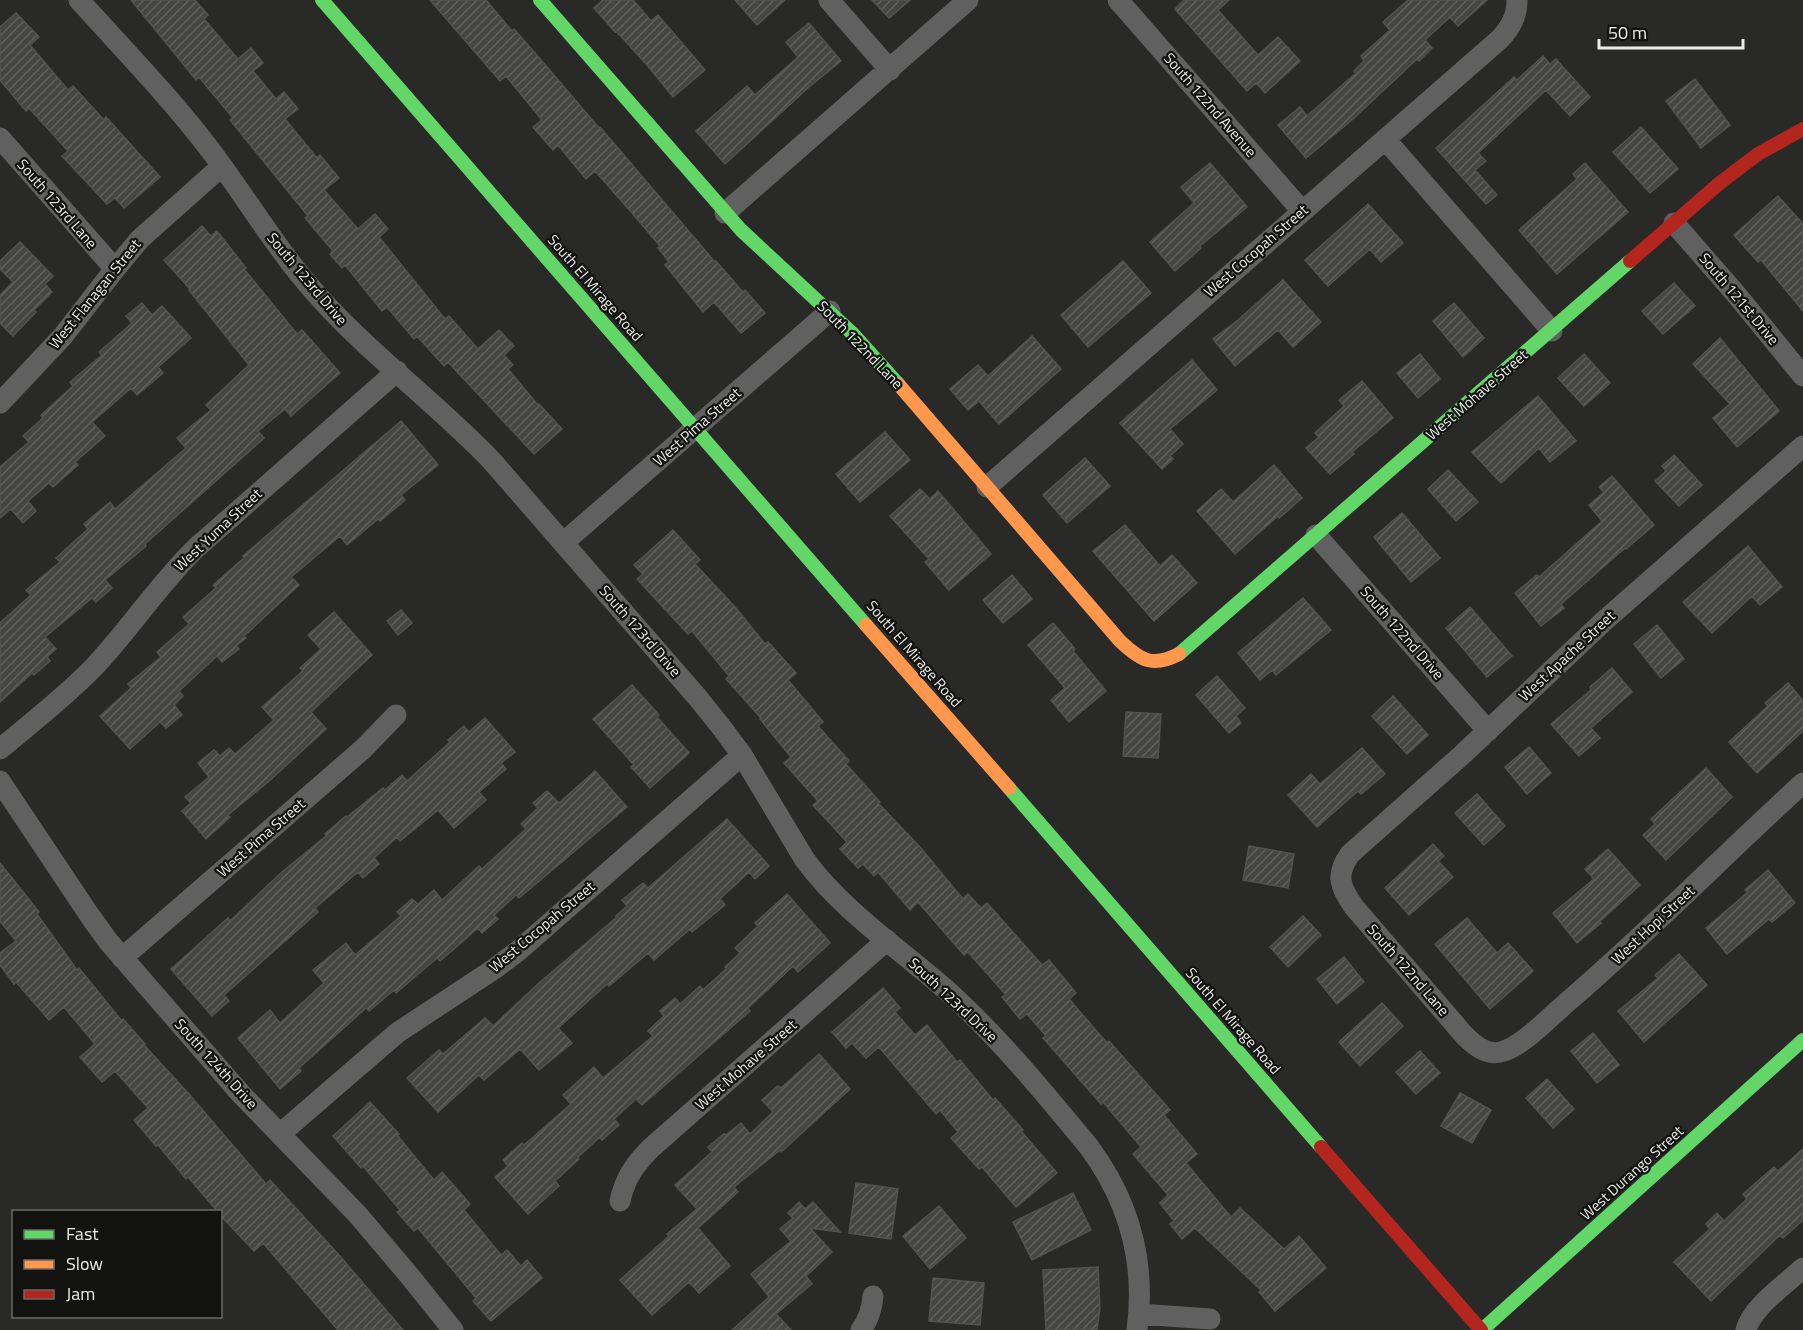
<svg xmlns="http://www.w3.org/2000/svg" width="1803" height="1330" font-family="'Titillium Web',sans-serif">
  <defs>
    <pattern id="building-hatch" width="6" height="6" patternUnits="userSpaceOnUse" patternTransform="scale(1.5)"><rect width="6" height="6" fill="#454644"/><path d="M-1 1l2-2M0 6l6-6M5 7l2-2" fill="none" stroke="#60615f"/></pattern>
  </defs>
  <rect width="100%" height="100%" fill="#292a28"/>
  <!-- building -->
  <path fill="url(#building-hatch)" stroke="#515251" stroke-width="1.5" d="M131,0H195L208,15L204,19L238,59L251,48L263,63L253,71L276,99L284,92L298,109L285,119L317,158L320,155L339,178L324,190L358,229L375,214L388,229L379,237L445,319L449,316L478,349L499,330L514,346L504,355L513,365L508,369L538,405L539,404L562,429L534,454L448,362L444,366L417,336L414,339L387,307L382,311L345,265L342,268L330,254L333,251L305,218L308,216L230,120L233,118L199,77L196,80Z
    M430,0H486L512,31L514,29L542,61L599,128L600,127L715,262L716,261L743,292L745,290L765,313L741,333L714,302L703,312L665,265L669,262L658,248L660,246L632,213L595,171L586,179L558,145L553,150L533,127L542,120L506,76L500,81Z
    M603,0H633L651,21L658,15L705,70L673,97L647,65L616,31L615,32L594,8Z
    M735,0H785L757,25Z
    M872,0H910L889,18Z
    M1184,0H1229L1218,10L1258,55L1278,37L1300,61L1265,93L1256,83L1247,91L1175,9Z
    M1408,0H1487L1458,26L1450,17L1425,40L1432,48L1419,61L1417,59L1353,119L1306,158L1278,125L1300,107L1307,116L1356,73L1354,71L1364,61L1361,56L1390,30L1383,22Z
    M16,13L39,37L30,45L68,90L73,86L104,120L106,117L160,177L124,208L115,198L107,204L62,156L68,151L29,108L26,111L0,80V27Z
    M809,23L841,61L809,87L725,164L696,131L747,86L755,95L798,57L786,42Z
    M1543,56L1550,64L1556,59L1590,97L1570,116L1546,90L1478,153L1486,161L1475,170L1497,195L1486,204L1436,148L1514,77L1517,80Z
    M1695,79L1730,125L1701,148L1666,101Z
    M1641,127L1678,169L1650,193L1613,152Z
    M1210,163L1247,207L1200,246L1201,248L1175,271L1150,242L1194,203L1181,187Z
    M1585,163L1628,212L1557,274L1519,230L1577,179L1573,174Z
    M1778,196L1803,224V311L1761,260L1758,262L1734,235Z
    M1368,204L1403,243L1381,262L1370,249L1328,286L1305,260Z
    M202,226L211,236L217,231L246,268L244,269L297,334L302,330L340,373L291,416L285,409L258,431L264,438L145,544L146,546L105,580L112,588L96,602L92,598L45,637L56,649L47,657L50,661L34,675L32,673L0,702V623L31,595L26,590L60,562L56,558L88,529L84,524L110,502L115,509L186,448L177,438L211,410L206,405L249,365L189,290L190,289L164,260Z
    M20,242L53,276L45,284L52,292L34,310L36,312L13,336L0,323V295L13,282L0,269V261Z
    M1123,261L1151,293L1088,347L1061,315Z
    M1283,280L1321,322L1293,347L1278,330L1235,366L1213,339L1238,320Z
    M1674,283L1695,306L1663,334L1642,311Z
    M142,303L152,315L162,306L191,338L158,367L163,373L137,395L131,388L92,422L105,436L75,462L78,465L53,487L49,483L28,501L36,511L23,523L11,509L0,518V467L29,442L23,436L43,418L41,415L73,386L70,382L102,355L99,352L132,323L126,316Z
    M1454,303L1484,338L1463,357L1433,321Z
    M1032,336L1061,369L999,424L979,401L968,410L950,389L978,365L988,376Z
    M1720,338L1779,411L1737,447L1713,418L1730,404L1693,364Z
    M1420,354L1440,379L1418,398L1397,373Z
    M1584,354L1610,383L1584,406L1558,378Z
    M1192,360L1217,390L1170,429L1183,444L1170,456L1173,459L1162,469L1120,423Z
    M1362,381L1393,418L1352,452L1354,454L1330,474L1306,448L1319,437L1315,433L1344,406L1339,400Z
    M1538,396L1576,441L1550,462L1539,448L1501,483L1472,452Z
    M401,421L438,465L401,495L405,500L380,521L378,519L347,545L340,536L291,577L299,585L244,636L246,638L236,646L239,649L222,662L217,656L179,691L183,696L174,705L182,715L166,728L160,722L130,749L100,716L131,688L128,684L161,657L157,652L189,624L183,617L216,588L213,585L245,557L243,556Z
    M885,432L910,460L860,502L836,474Z
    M1674,455L1702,485L1679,506L1655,481L1666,471L1662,466Z
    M1085,458L1110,486L1067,523L1043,495Z
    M1274,465L1302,498L1279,518L1278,516L1235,554L1197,511L1221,489L1233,502Z
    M1448,470L1478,502L1456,521L1428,489Z
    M1612,476L1654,525L1626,549L1625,548L1561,604L1564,608L1541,626L1515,593L1537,575L1539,577L1602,521L1589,505L1604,492L1599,487Z
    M920,489L930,499L938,491L991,554L949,590L925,562L929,559L890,516Z
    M1402,513L1440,558L1411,582L1374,537Z
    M1125,525L1160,566L1172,555L1197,583L1154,621L1093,551Z
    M673,530L700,560L695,564L735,607L765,644L768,642L796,673L788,680L823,722L818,726L849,761L846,764L880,802L878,803L920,847L963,899L968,894L981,908L987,903L1042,965L1049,960L1076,993L1069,999L1107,1043L1109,1041L1170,1110L1164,1115L1197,1154L1186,1163L1231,1217L1240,1208L1284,1249L1299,1236L1326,1268L1275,1311L1259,1292L1261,1290L1195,1228L1182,1239L1170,1224L1174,1221L1160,1203L1168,1195L1133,1154L1141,1147L1103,1102L1101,1104L1043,1038L1046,1036L1027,1014L1020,1019L1002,997L1006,995L968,952L964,955L918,902L910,910L878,872L874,876L863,864L858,868L840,849L847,842L813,805L818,801L784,763L791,757L760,719L761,718L726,679L729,676L692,631L688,634L637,579L643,574L634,565Z
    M1748,546L1782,587L1760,605L1752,596L1712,633L1683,602Z
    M1012,575L1032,599L1003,623L983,600Z
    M1303,598L1331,630L1276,675L1272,670L1260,680L1238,653Z
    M1470,607L1512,656L1487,677L1446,628Z
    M401,610L412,623L398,635L387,621Z
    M334,612L372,655L311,712L326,729L268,782L228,815L230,817L206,839L182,811L191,803L185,797L209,777L198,763L214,750L220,756L229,748L235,754L274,720L262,707L303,671L300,668L321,649L308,635Z
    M1053,623L1075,649L1073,651L1106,691L1069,722L1051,700L1065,688L1028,645Z
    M1657,625L1684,659L1661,678L1634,644Z
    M1612,668L1632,692L1591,728L1600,738L1579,756L1551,724L1591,690L1590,687Z
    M1217,676L1245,708L1236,716L1241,723L1229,733L1196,695Z
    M1788,683L1803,701V731L1757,773L1729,742L1768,706L1765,703Z
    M632,685L659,715L657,717L689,753L650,788L631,767L634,765L593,719Z
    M1393,696L1428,735L1407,754L1372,716Z
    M1126,712L1161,714L1158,758L1123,756Z
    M485,718L515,752L501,763L506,769L479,792L486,800L454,828L438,810L400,841L397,837L374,858L379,864L363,878L358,872L315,908L318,912L224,995L229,1001L212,1016L171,969L228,918L230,921L282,872L326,836L325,834L346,816L347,817L383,788L385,790L402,775L407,781L450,742L448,740L464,726L469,732Z
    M1529,747L1551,773L1527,794L1505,767Z
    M1362,748L1385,774L1361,794L1358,791L1317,827L1288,795L1311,774L1320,784Z
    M1706,768L1732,797L1666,860L1643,835L1655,824L1651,819Z
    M595,771L627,807L519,898L516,895L494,915L498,919L482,933L478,928L440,961L437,958L396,993L394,990L369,1011L366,1008L299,1068L301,1071L280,1089L238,1038L270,1010L280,1023L324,983L313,970L346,943L355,955L401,916L397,912L412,899L418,904L434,890L442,900L479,866L482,869L526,829L521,824L538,808L533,803L547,791L559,803Z
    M1477,794L1505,826L1484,845L1455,813Z
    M727,819L769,866L755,879L749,872L720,899L725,905L692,932L690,929L654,960L648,953L609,986L607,984L558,1028L572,1043L539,1070L520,1049L484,1080L479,1075L438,1112L407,1078L439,1050L443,1054L485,1018L493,1026L539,983L617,917L616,916L627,906L622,900L643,883L648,888Z
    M1433,844L1444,856L1438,861L1453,877L1409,915L1385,888Z
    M1249,846L1294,854L1288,888L1243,880Z
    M1608,849L1640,885L1599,922L1601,923L1577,943L1553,913L1594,879L1585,869Z
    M0,863L39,912L37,914L77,970L79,968L121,1020L123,1019L145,1044L144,1045L188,1093L266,1184L270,1180L339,1255L403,1330H338L263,1243L254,1251L220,1215V1212H218L188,1177L186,1179L158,1145L156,1146L134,1120L148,1108L115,1071L102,1082L80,1057L95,1044L64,1007L49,1020L16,982L14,984L0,965V953L16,941L0,921Z
    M1768,870L1795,903L1772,922L1769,919L1727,954L1706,928L1748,892L1745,890Z
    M787,894L830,943L798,972L793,966L748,1008L750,1011L642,1105L636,1099L614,1119L619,1125L602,1140L600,1137L578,1157L579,1159L555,1181L559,1186L528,1214L495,1177L508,1166L503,1160L522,1143L524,1145L571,1104L563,1095L594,1067L603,1078L653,1036L648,1031L664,1016L660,1011L675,998L680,1004L700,986L703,990L727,968L725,967L740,953L735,948L758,926L755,923Z
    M1303,916L1321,935L1288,967L1270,947Z
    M1467,918L1497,953L1508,943L1533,971L1490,1009L1435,944Z
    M1679,954L1707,985L1644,1042L1618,1011L1658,978L1655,975Z
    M1344,957L1364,982L1337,1004L1317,979Z
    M883,988L900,1008L895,1012L915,1035L927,1025L957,1062L960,1060L993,1100L995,1098L1023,1130L1021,1131L1057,1173L1016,1207L982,1167L979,1169L951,1138L958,1132L940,1110L936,1114L879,1047L866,1058L852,1043L846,1048L832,1032Z
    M1382,1003L1403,1026L1360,1066L1339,1042Z
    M1593,1033L1619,1065L1597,1083L1571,1051Z
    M1420,1051L1440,1073L1416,1094L1396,1072Z
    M819,1054L850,1089L781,1152L780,1150L734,1187L738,1192L698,1228L730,1266L699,1293L689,1282L652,1315L620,1280L669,1236L667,1234L697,1209L675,1185L712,1152L708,1147L724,1134L726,1135L741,1123L750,1134L773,1112L762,1100L778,1086L781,1088Z
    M1547,1079L1574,1109L1553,1128L1526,1098Z
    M1460,1093L1491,1110L1472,1143L1441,1126Z
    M370,1102L399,1134L397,1135L434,1180L442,1172L470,1204L464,1210L501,1255L507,1250L521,1266L527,1260L542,1278L491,1321L473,1301L476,1298L418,1228L414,1231L397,1212L400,1210L363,1166L361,1168L333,1136Z
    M1803,1149V1220L1783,1238L1780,1235L1711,1301L1674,1262L1710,1229L1706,1224L1717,1213L1724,1221L1747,1199L1743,1194L1774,1167L1778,1171Z
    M856,1183L898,1189L891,1239L849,1233Z
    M1073,1193L1091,1230L1032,1260L1013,1222Z
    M799,1202L805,1209L813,1202L840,1232L810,1228L832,1252L806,1276L812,1284L776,1314L791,1330H732L769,1297L751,1274L791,1241L780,1229L793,1218L788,1213Z
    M939,1206L966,1238L930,1269L903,1236Z
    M1098,1267L1100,1308L1097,1330H1046L1043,1270Z
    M933,1278L984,1283L980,1325L929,1321Z"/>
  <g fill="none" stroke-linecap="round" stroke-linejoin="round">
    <!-- street -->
    <path stroke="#606060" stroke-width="21" d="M79,0C124,50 171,98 211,151C248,200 278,252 319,297C372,356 436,403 491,460L698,698L722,728L742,755L805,860C844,913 903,951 952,995C1002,1041 1046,1095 1089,1147C1129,1201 1146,1263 1137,1330
      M829,0L890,70
      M1118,0L1302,211
      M0,138L115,269
      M1385,139L1552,331
      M725,213L968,0
      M1674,223L1735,293L1803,376
      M0,403L63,336L115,269L140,239L222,166
      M1803,446L1604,621L1463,754L1350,854C1335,875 1340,887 1354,907L1464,1035C1475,1046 1488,1057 1504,1051C1525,1044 1554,1013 1572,998C1652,929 1725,854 1803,783
      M987,487L1500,39C1511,27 1517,16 1517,0
      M1316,535L1488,731
      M563,543L830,311
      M0,749C31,723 65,697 94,667C130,629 158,585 196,548L397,371
      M0,781L90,916L108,941L241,1094L358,1215L408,1274L453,1330
      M122,958L363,749L396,715
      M280,1134L397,1033L494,969L518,951L742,755
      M620,1201C625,1178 635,1164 651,1148L887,940
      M1139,1314L1210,1319
      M861,1330C869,1319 872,1309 873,1296
      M1746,1330C1752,1307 1786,1284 1803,1268"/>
    <!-- fast -->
    <path stroke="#63d668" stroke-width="14" d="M322,0L866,625
      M540,0L741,230L853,334L899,385
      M1179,654L1630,261
      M1009,788L1321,1147
      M1482,1330L1803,1040"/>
    <!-- slow -->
    <path stroke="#ff974d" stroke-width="14" d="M899,385L1120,641C1140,660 1152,668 1179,654
      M866,625L1009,788"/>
    <!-- jam -->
    <path stroke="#b3261e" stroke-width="14" d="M1630,261L1721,182L1758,154L1803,129
      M1321,1147L1481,1330"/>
  </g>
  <g text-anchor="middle" stroke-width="4.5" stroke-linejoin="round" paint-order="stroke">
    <!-- street labels -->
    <g font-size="15" fill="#ebedea" stroke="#121311">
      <text transform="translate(1210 105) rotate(49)" y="5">South 122nd Avenue</text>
      <text transform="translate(57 204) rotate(49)" y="5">South 123rd Lane</text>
      <text transform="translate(1256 251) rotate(-41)" y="5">West Cocopah Street</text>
      <text transform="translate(307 279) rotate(50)" y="5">South 123rd Drive</text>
      <text transform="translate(595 288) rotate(49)" y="5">South El Mirage Road</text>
      <text transform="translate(95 294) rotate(-51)" y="5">West Flanagan Street</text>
      <text transform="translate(1739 299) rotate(50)" y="5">South 121st Drive</text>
      <text transform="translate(860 345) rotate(46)" y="5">South 122nd Lane</text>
      <text transform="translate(1477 395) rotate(-41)" y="5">West Mohave Street</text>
      <text transform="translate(697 427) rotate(-41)" y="5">West Pima Street</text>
      <text transform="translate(218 530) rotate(-43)" y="5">West Yuma Street</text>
      <text transform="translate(640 631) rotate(49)" y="5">South 123rd Drive</text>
      <text transform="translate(1402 633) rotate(49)" y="5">South 122nd Drive</text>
      <text transform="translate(914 654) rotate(49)" y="5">South El Mirage Road</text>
      <text transform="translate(1567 656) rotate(-43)" y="5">West Apache Street</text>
      <text transform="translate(261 838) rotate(-41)" y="5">West Pima Street</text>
      <text transform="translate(1653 925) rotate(-43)" y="5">West Hopi Street</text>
      <text transform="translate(542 927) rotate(-40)" y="5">West Cocopah Street</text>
      <text transform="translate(1408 970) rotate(49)" y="5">South 122nd Lane</text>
      <text transform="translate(953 1000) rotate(43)" y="5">South 123rd Drive</text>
      <text transform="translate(1233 1021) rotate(49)" y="5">South El Mirage Road</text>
      <text transform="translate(216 1064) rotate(48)" y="5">South 124th Drive</text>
      <text transform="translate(746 1065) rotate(-41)" y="5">West Mohave Street</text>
      <text transform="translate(1632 1173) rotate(-42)" y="5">West Durango Street</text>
    </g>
  </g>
  <!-- legend -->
  <rect x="12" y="1210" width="210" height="108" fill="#121311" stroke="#696a68" stroke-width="1.5"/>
  <rect x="24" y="1230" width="30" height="9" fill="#63d668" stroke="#696a68" stroke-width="1.5"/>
  <text x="66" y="1240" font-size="18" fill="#ebedea">Fast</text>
  <rect x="24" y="1260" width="30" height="9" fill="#ff974d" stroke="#696a68" stroke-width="1.5"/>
  <text x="66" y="1270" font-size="18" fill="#ebedea">Slow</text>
  <rect x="24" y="1290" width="30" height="9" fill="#b3261e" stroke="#696a68" stroke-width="1.5"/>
  <text x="66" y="1300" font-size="18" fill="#ebedea">Jam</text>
  <!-- scale -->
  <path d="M1599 39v9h144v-9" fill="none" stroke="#ebedea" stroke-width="3"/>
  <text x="1608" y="39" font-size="18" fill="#ebedea" stroke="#121311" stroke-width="4.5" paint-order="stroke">50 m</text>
</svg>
